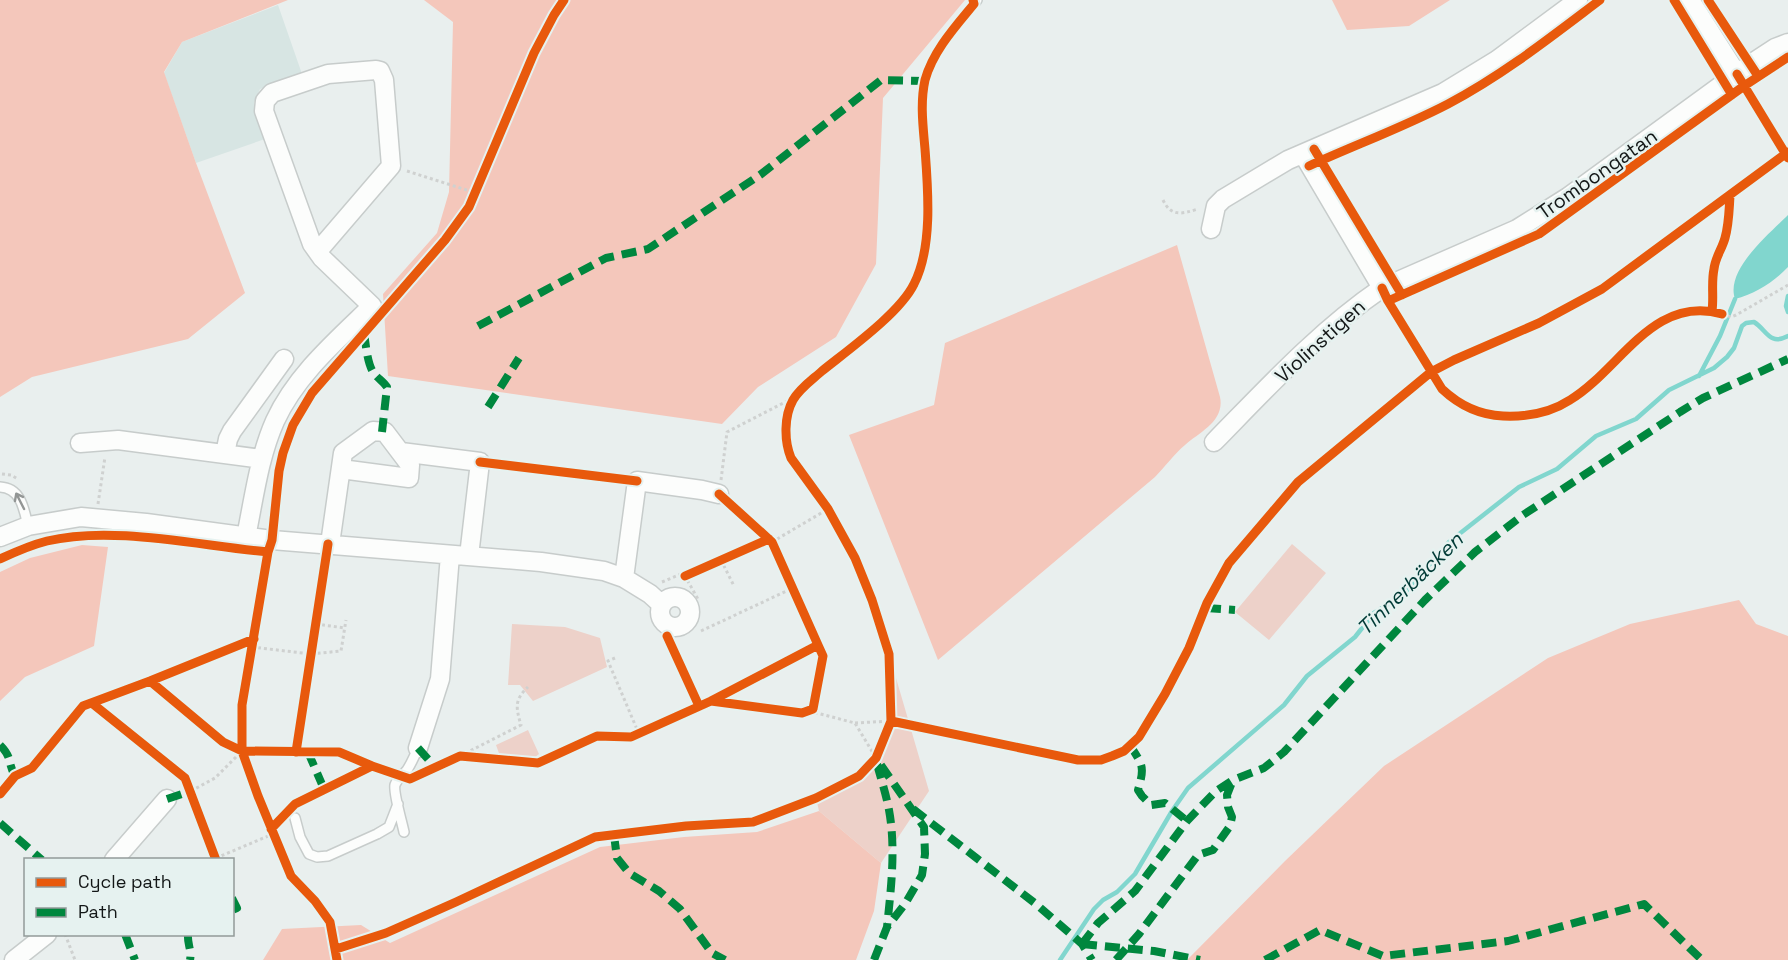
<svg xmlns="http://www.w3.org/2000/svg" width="1788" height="960" font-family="'Space Grotesk',sans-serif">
  <rect width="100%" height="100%" fill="#e9efee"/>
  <!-- built -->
  <path fill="#d7e5e3" d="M278,5L302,74L260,89L254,103L265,139L196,163L164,73L182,42Z"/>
  <!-- green -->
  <path fill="#edd1c9" d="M1292,544L1326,573L1269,640L1235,612Z
    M512,624L565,627L600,638L607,667L533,701L520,685H508Z
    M889,654L929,791L881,863L819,811L816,798L859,776L876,758L891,721Z
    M528,730L539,754L534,758L500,756L496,745Z"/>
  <!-- forest -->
  <path fill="#f4c7bb" d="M0,0H288L182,42L164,72L196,163L245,293L188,339L32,377L0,397Z
    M424,0H965L883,98L876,264L836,337L758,387L722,424L388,376L383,294L437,233L449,192L453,22Z
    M1332,0H1450L1409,26L1347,30Z
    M1177,245L1220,397C1225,421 1200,432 1185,445C1174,454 1165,467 1155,477L938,660L849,435L934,405L945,343Z
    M82,545L108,547L94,646L25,677L0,701V572L30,558Z
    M1739,600L1756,624L1788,636V960H1187L1285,861L1384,766L1548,658L1630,624Z
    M819,811L881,863L874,911L856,960H263L282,929L361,925L390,943L600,847L684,837L757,832Z"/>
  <!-- water -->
  <path fill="#81d6ce" d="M1788,215V267C1774,282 1755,294 1735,299C1725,270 1769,234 1788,215Z"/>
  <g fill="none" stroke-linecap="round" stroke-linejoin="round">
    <!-- stream -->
    <path stroke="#81d6ce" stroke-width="4.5" d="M1788,296L1786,306L1788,312
      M1699,376L1720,336L1735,299
      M1060,960L1094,909L1103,900L1117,892L1135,874L1172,811L1188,788L1284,705L1307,676L1355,637L1374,613L1403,595L1449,542L1519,487L1557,469L1596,436L1636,419L1669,390L1714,368L1727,357L1734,348L1742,326L1746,323L1754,322C1767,330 1769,346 1788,336"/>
    <!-- lane casing -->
    <g stroke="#c7cccb" stroke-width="12">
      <path id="lane" d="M974,4L977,0
        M0,487C21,488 24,509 28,526
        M295,818L300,837L309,854L317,857L328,856L377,834L389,827L398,804
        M404,832C402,822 393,792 395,785C397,779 403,775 407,770C411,764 415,755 418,748"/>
    </g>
    <!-- street casing -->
    <g stroke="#c7cccb" stroke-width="21">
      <path id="street" d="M1690,0L1737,74
        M1303,154L1382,288
        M1211,229L1216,206L1223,199L1288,160L1443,93L1497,60L1578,0
        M1214,442C1267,388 1319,331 1382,288L1517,229L1568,197L1749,65L1775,48L1788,43
        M80,443L118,440L262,459
        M401,452L480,462L469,556
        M225,454L228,439L232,431L284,359
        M0,537L28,526L81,517L146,523L272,540L541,562L604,571L624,578L650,594L662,605
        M246,537C254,498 259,457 275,421C296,375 337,340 372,306L322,258L312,244L264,111L265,101L272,93L328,74L376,70L380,71L384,80L391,166L318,251
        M330,544L343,453L373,431L385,432L410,465L409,478L341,469
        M624,578L637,481L702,490L719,494
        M660 612a15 15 0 1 1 30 0a15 15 0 1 1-30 0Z
        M418,748L440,679L450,555
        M114,860L167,799
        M14,960L47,934"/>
    </g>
    <!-- path -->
    <path stroke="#cfd1d0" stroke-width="3" stroke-dasharray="3 3" stroke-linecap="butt" d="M407,171L476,193
      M1163,200C1171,217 1182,214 1198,209
      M1722,314L1731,317L1736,315L1788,285
      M2,474L11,475L18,479
      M721,480L727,432L795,397
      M98,504L105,457
      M772,542L828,509
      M721,560L734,586
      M662,582L681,574L685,576L699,601
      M316,624L345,628
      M701,631L793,588
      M252,647L311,654L341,651L346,620
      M615,658L608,661L639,734
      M809,711L855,723L876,758
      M855,723L891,721
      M460,756L521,725C516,708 514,700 528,687
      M191,791L215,778L242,751
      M216,858L273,834
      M65,934L75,960"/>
    <!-- lane -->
    <use href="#lane" stroke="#fcfdfc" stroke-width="9"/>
    <!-- street -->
    <use href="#street" stroke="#fcfdfc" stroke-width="18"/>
    <!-- quiet -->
    <path stroke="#00873e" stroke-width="8" stroke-dasharray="15 8" stroke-linecap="butt" d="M478,326L606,258L648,249L760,175L881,80L925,81
      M364,333C366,345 367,362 373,372C377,378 383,381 387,387L382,432
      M488,407L519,358
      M1206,608L1235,610
      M0,745C13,758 7,762 15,776
      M1130,745C1143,766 1145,766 1138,790L1142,796L1151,805L1165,803L1187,821
      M418,748L435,767
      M308,752L324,789
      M877,764C881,779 886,794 889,810C896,848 891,889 887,927
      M167,799L191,791
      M913,809L1036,904L1082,944L1092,960
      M0,823L42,860
      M614,835L617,858L629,873L659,891L680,909L712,953L725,960
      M232,898L237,908L232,910
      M125,934L135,960
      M188,934C187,943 192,951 190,960
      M1082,944L1098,923L1135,891L1187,821L1216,791L1233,780L1264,768L1284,752L1425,600L1475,552L1523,515L1680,412L1703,398L1788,359
      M1082,944L1154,951L1200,960
      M874,960L887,927L905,904L922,875L925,854L924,827L876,758
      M1116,960L1139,934L1198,855L1213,850L1230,826L1232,817L1228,807L1227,795L1233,780
      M1265,960L1320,930L1383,956L1508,941L1644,904L1702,960"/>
    <!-- cycleway casing -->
    <g stroke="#e6f2f0" stroke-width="13">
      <path id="cycleway" d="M1674,0L1732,95
        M1708,0L1758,76
        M1737,74L1788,158
        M1314,149L1402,295
        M1309,166C1355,145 1404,127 1448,104C1503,75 1551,37 1600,0
        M1382,288L1388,301L1442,389C1459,405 1479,415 1503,416C1526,417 1550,413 1570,400C1620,370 1653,294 1722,314
        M1388,301L1539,234L1744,86L1788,57
        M1712,311C1714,297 1711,283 1714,269C1715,258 1722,249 1725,238C1729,224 1729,210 1730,196
        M480,462L637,481
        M0,559C15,552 31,545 47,541C113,525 200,546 268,552
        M685,576L769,539
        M667,636L699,706
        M150,681L223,742L242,751L339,752L372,766L410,779L460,756L538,763L597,736L631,737L711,701L802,713L813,709L823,656L818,645
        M711,701L818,645L772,542L719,494
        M93,704L185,778L216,860
        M891,721L1078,760H1101L1112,756L1124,751L1139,737L1165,694L1189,648L1207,603L1229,563L1298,482L1431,372L1454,360L1539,323L1602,289L1788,152
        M296,752L328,544
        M0,794L15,776L32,768L83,706L150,681L254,639
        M271,829L295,804L372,766
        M336,949L386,933L456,902L595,837L686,826L753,822L816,798L859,776L876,758L891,721L889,654L872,600L855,558L828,509L791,458C784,441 784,416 793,400C800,388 812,380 822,371C848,350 900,313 914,284C933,247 928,189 925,149C923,126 920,103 925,80C933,51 955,27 974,4L973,0
        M337,960L330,922L315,901L291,876L258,796L242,751V705L268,552L272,540L279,471L283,453L293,425L312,393L445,240L469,207L534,53L554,15L564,0"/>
    </g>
    <!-- cycleway -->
    <use href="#cycleway" stroke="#e8590c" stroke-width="9"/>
  </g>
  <!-- one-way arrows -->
  <defs><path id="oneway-shaft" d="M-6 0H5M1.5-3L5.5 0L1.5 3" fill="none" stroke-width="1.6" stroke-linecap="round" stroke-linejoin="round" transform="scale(1.5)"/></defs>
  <use stroke="#939695" href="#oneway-shaft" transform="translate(20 501) rotate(-117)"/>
  <g text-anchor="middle" stroke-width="5" stroke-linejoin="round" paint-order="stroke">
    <!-- street labels -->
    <g font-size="20" fill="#131717" stroke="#e6f2f0">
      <text transform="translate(1597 174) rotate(-35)" y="7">Trombongatan</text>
      <text transform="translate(1320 341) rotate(-42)" y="7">Violinstigen</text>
    </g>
    <!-- water labels -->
    <g font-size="21" font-style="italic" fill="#003a36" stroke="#e6f2f0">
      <text transform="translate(1410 584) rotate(-44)" y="7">Tinnerbäcken</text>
    </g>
  </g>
  <!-- legend -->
  <rect x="24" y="858" width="210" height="78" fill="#e6f2f0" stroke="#929a99" stroke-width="1.5"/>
  <rect x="36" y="878" width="30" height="9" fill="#e8590c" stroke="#929a99" stroke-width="1.5"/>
  <text x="78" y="888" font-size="18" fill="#131717">Cycle path</text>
  <rect x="36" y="908" width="30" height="9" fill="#00873e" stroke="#929a99" stroke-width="1.5"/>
  <text x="78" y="918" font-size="18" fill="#131717">Path</text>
</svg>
